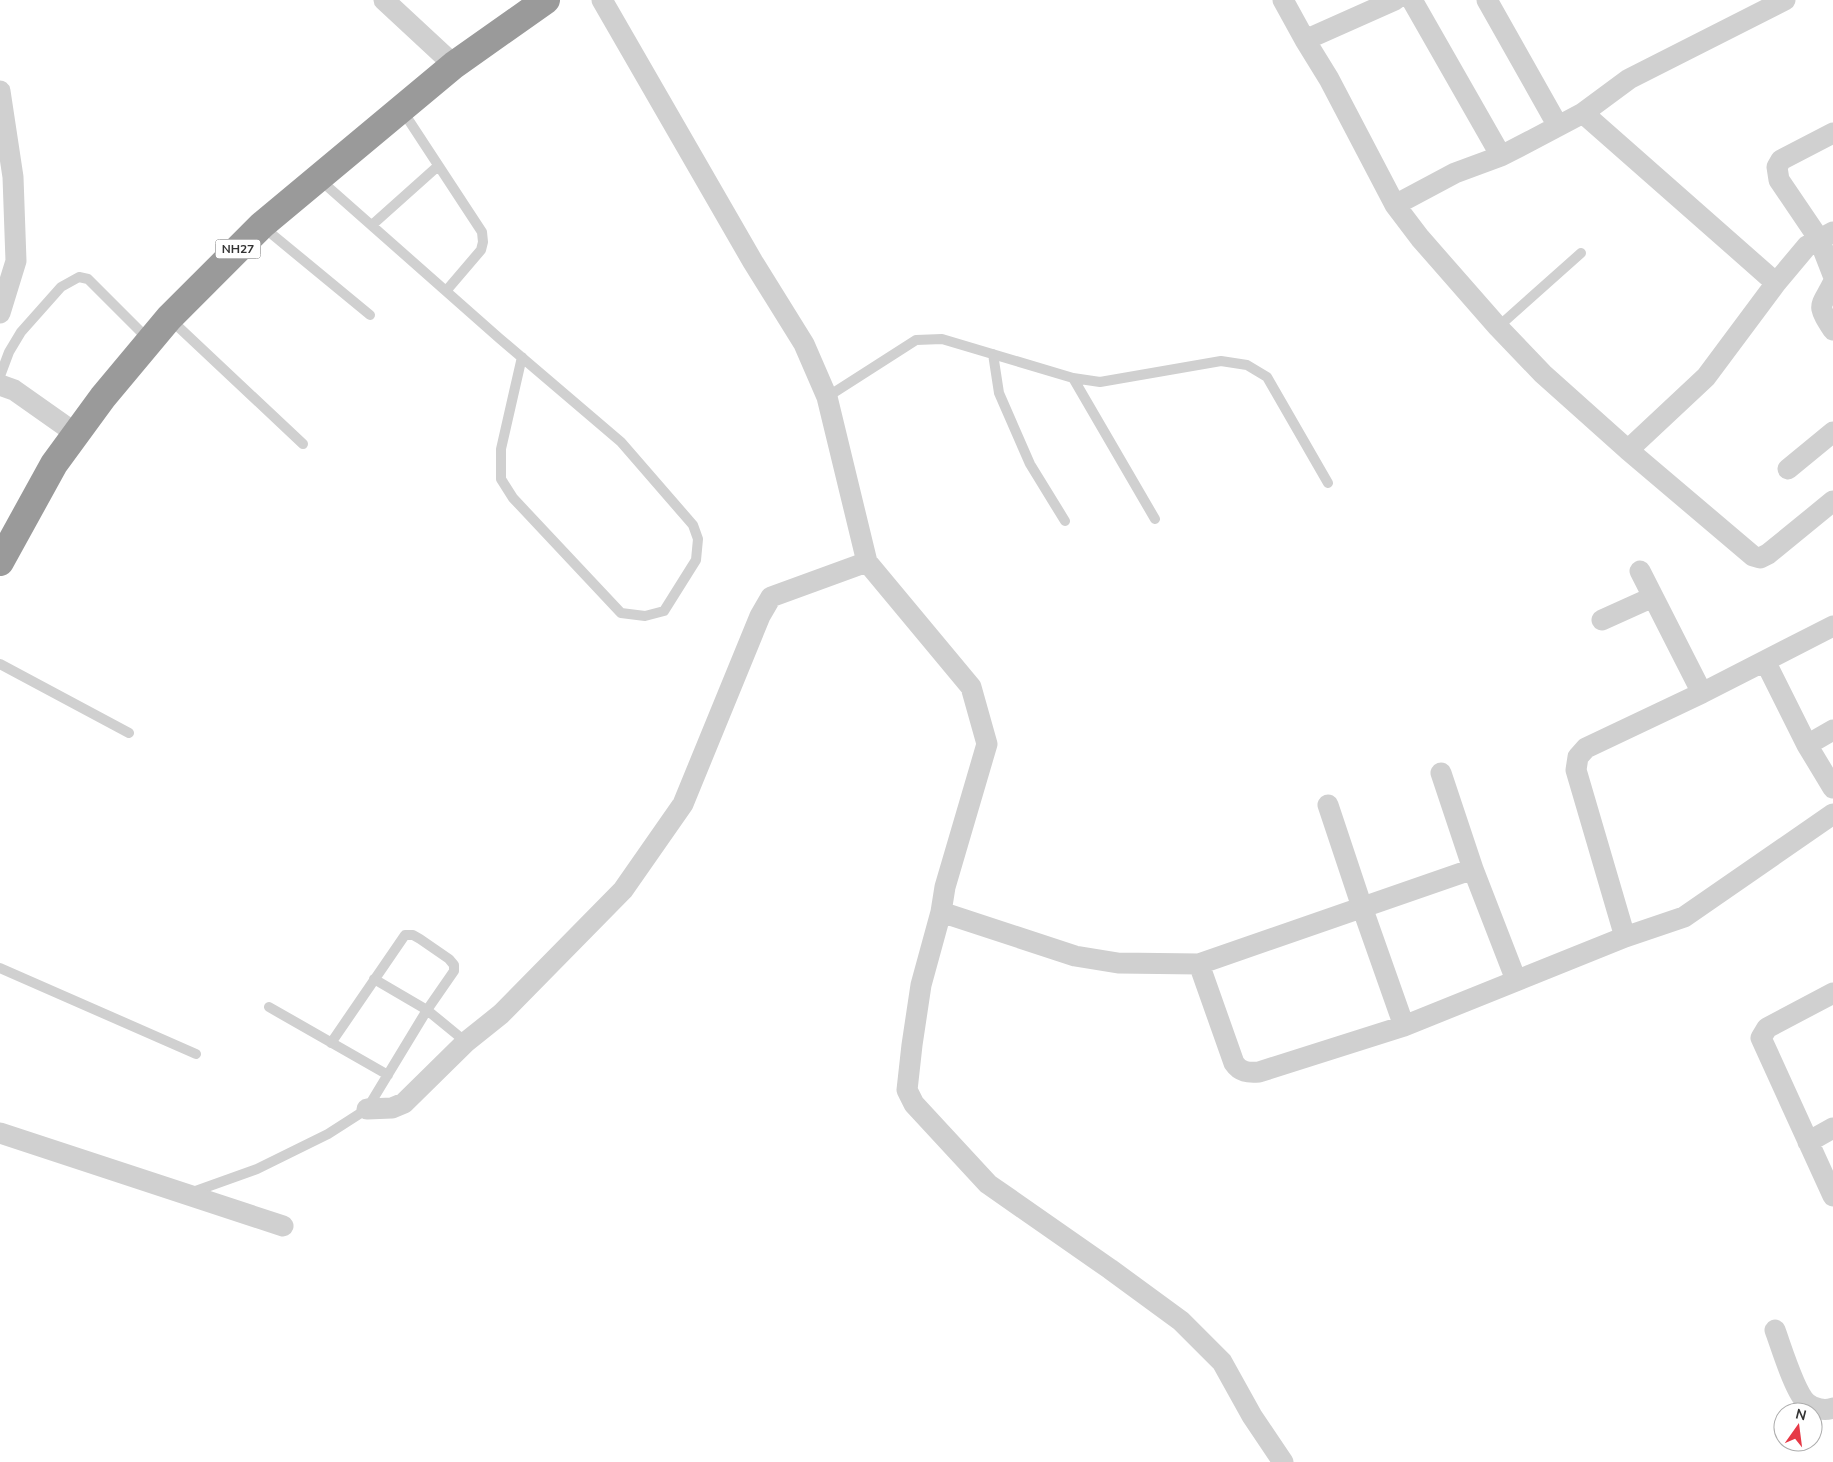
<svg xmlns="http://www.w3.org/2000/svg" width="1833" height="1462" font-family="'Nunito Sans',sans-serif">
  <rect width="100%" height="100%" fill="#fff"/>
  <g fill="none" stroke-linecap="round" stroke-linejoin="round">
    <!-- lane -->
    <path stroke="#d0d0d0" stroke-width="10" d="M402,110L482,232L483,242L481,250L446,291
      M319,179L499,338L621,442L693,525L698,539L696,560L664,611L645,616L621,613L513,498L501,479V449L522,357
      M372,225L438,166
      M262,226L370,315
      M170,319L303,444
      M1498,327L1581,253
      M993,354L999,393L1030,464L1065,521
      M0,376L9,352L21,332L61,287L79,277L88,279L149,340
      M1073,378L1155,519
      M827,397L916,340L942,339L1073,378L1100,382L1221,361L1247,365L1267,377L1328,483
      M0,664L129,733
      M0,968L196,1054
      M374,979L427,1010L466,1042
      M269,1007L388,1075
      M190,1193L257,1169L328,1134L367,1109L427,1010L454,971V965L449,959L420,939L413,935H405L331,1043"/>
    <!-- street -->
    <path stroke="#d0d0d0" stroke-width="21" d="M384,0L454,65
      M602,0L753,262L804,344L827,397L867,562L971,687L987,744L945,887L941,912L1075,956L1118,963L1199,964L1473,869
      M1283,0L1305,40L1329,79L1395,205L1420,238L1498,327L1543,374L1628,450L1753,556L1760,558L1768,554L1833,501
      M1412,0L1501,156
      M1487,0L1558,126
      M1305,40L1395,0
      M0,91L13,177L16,261L0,313
      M1583,113L1776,283
      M1833,133L1781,160L1777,167L1779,180L1819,239L1833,275
      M1395,205L1455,173L1501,156L1532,140L1583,113L1629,79L1785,0
      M1833,283C1820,309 1816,303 1833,330
      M0,385L14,390L75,433
      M1628,450L1706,377L1776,283L1807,246L1833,232
      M1788,469L1833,432
      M1640,571L1702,693
      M1602,620L1653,597
      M1765,661L1807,745L1833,788
      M1807,745L1833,730
      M1441,773L1473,869L1516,980
      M1328,805L1362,907L1404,1026
      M941,912L921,985L912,1045L907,1090L914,1104L988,1184L1110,1269L1181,1321L1222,1362L1252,1416L1283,1462
      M1625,937L1576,770L1578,757L1586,748L1702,693L1833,626
      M1199,964L1234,1063C1240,1072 1248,1073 1259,1072L1404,1026L1625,937L1684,917L1833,814
      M1833,993L1767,1028L1761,1038L1833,1196
      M367,1109L392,1108L404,1103L466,1042L501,1014L623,890L683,804L760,616L771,597L867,562
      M0,1133L283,1226
      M1808,1142L1833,1128
      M1775,1330C1781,1346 1795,1393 1807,1403C1814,1409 1825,1411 1833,1408"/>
    <!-- highway -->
    <path stroke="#9a9a9a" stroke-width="28" d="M0,562L54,464L103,397L169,318L262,225L454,65L546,0"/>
  </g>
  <g text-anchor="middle" stroke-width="5" stroke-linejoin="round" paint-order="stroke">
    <!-- shield labels -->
    <rect fill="#fff" stroke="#707070" stroke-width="1" x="215.5" y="239.5" width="45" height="19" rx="4"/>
    <g font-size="12" font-weight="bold" fill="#333">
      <text x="238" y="253">NH27</text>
    </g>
  </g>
  <!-- north arrow -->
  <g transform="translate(1798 1427) rotate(14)"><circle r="24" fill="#ffffff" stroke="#adadad"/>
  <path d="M0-4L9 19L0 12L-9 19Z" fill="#e63946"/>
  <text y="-8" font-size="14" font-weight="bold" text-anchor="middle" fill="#333333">N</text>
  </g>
</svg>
